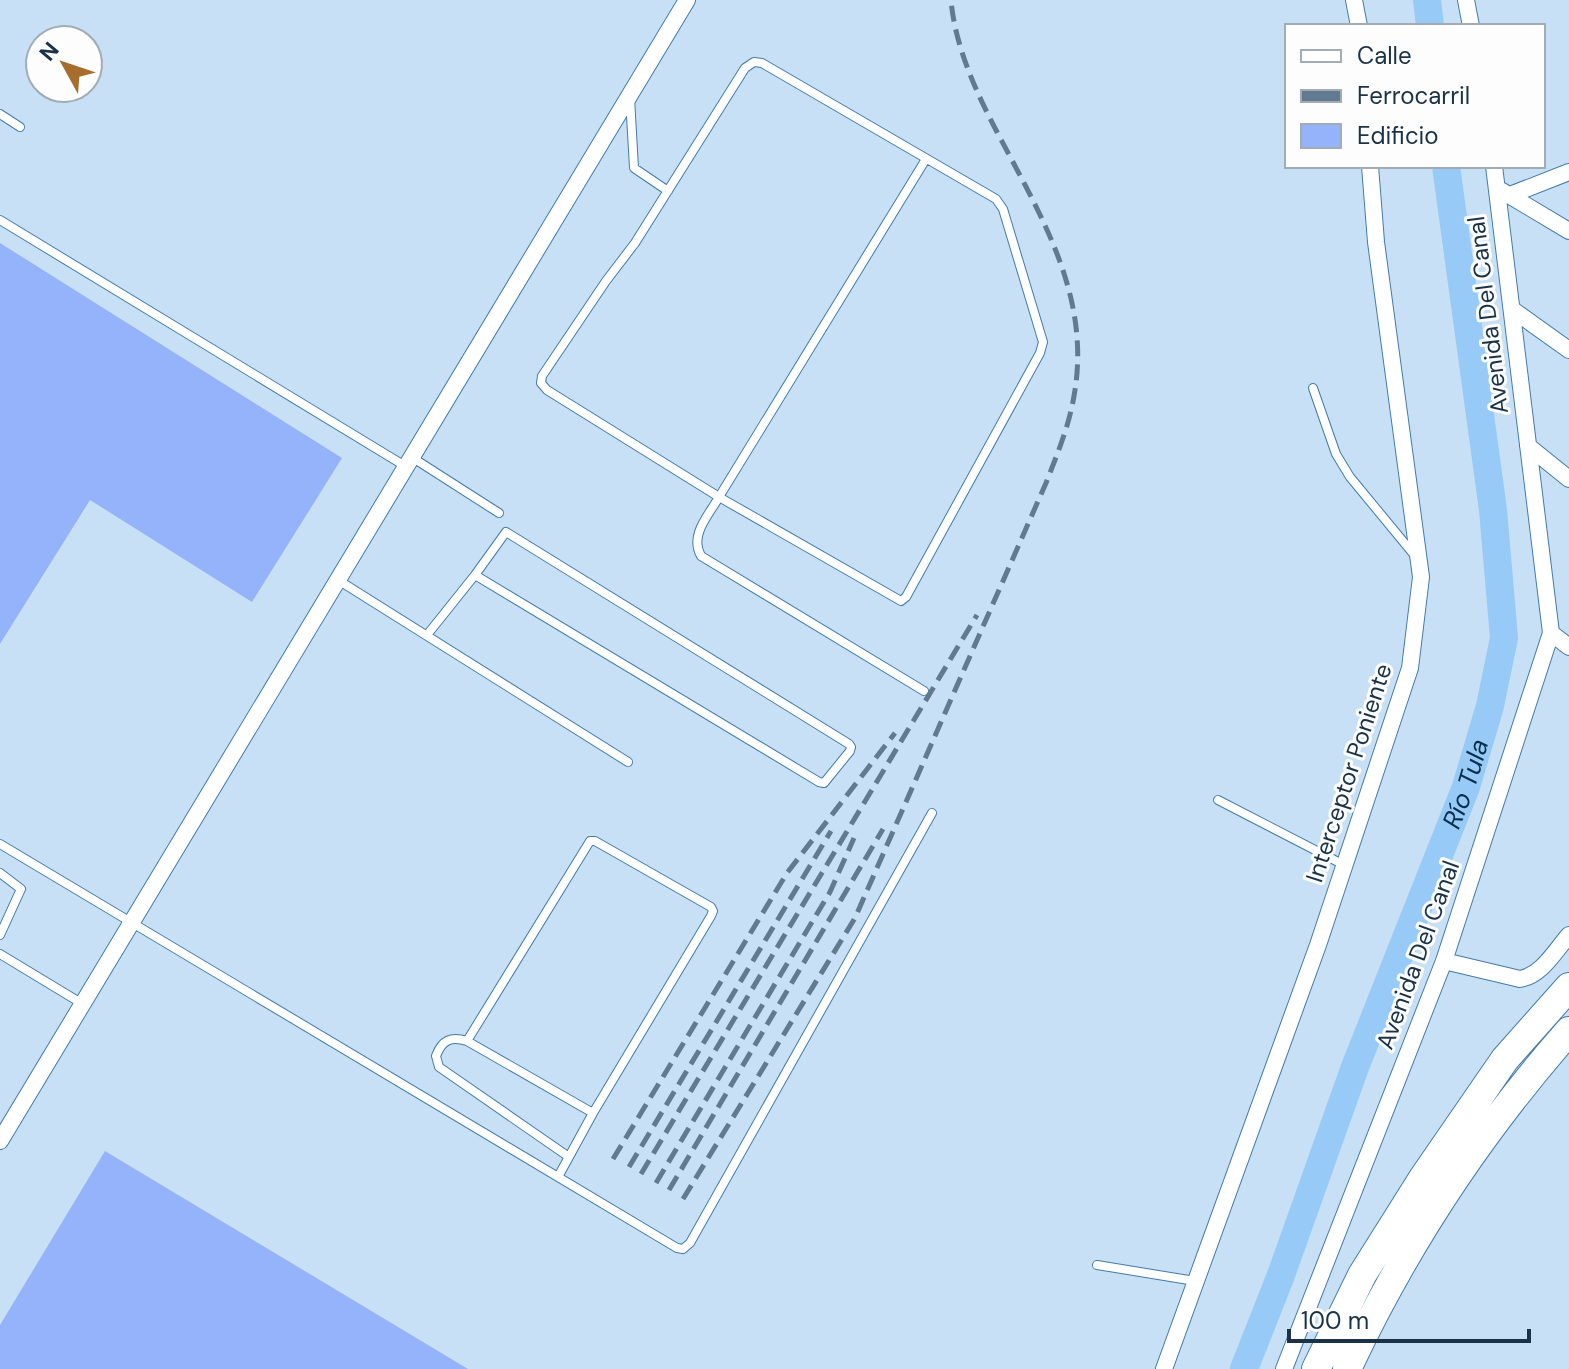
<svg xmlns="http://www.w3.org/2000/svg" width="1569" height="1369" font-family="'DM Sans',sans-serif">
  <rect width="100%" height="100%" fill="#c8e0f5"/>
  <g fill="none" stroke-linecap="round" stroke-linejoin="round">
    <!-- river -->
    <g stroke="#98caf7" stroke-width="28">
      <path d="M1427,0L1430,26"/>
      <path id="s1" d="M1244,1369L1281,1275L1355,1067L1466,787L1490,706L1504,638L1493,510L1446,166"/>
    </g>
  </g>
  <!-- building -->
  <path fill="#94b3fb" d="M0,243L342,458L252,602L90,500L0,644Z
    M105,1151L468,1369H0V1325Z"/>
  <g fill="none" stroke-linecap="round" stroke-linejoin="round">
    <!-- lane casing -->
    <g stroke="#417bac" stroke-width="10">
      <path id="lane" d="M754,62L762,63L996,199L1003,209L1043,342L1040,353L906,597L901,601L719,497L547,390L541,383L542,376L606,281L635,243L745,68Z
        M630,98L634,168L668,191
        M0,114L20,127
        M0,220L405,466
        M1313,388L1336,454L1350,477L1416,557
        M413,458L499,513
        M506,532L849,744L851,747L850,751L824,783L819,782L475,575Z
        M338,580L628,762
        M427,635L475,575
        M924,691L701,556C689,535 709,515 719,497L926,159
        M1218,800L1344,865
        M0,844L677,1248L683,1249L690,1243L932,813
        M0,873L21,889L0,935
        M0,954L81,1003
        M467,1041L590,841H595L711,907L713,911L711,916L593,1113L558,1177
        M569,1157L439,1067L436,1056C442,1040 451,1036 467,1041L593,1113
        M1097,1265L1195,1281"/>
    </g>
    <!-- street casing -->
    <g stroke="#417bac" stroke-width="18">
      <path id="street" d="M1354,0L1359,26
        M1466,0L1471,26
        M1497,188L1569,231
        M1510,195L1569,172
        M1513,310L1569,350
        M1528,446L1569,479
        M1551,633L1569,647
        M1444,961L1520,979C1542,975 1555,951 1569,935
        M0,1141L687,0
        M1164,1369L1318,945L1410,668L1421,577L1376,242L1370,166
        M1284,1369L1444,961L1551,633L1494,166"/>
    </g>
    <!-- highway casing -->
    <g stroke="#417bac" stroke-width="30">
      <path id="highway" d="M1316,1369L1362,1275L1423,1178L1505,1059L1569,987
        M1347,1369C1404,1247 1480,1132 1569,1031"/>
    </g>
    <!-- lane -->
    <use href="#lane" stroke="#fff" stroke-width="8"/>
    <!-- street -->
    <use href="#street" stroke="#fff" stroke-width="16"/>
    <!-- highway -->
    <use href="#highway" stroke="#fff" stroke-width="28"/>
    <!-- rail -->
    <path stroke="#617a8f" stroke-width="5" stroke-dasharray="16 8" stroke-linecap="butt" d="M613,1159L787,873L895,733
      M629,1167L831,831
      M641,1174L977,615
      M656,1183L830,892L854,838
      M669,1190L883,829
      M683,1199L855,918L1046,483C1057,455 1069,426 1074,396C1092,297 1041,216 997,132C976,92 955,46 951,0"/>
  </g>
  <g text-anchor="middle" stroke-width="6" stroke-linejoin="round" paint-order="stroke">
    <!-- street labels -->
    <g font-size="24" fill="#193247" stroke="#fdfdfd">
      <text transform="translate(1488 315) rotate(-97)" y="8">Avenida Del Canal</text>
      <text transform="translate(1349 773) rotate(-72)" y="8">Interceptor Poniente</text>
      <text transform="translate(1418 955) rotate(-70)" y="8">Avenida Del Canal</text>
    </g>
    <!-- water labels -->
    <g font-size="26" font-style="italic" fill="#082f4b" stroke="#fdfdfd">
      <text dy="9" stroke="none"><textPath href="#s1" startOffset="626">Río Tula</textPath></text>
    </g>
  </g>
  <!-- legend -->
  <rect x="1285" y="24" width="260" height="144" fill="#fdfdfd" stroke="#a2acb4" stroke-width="2"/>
  <rect x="1301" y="50" width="40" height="12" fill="#ffffff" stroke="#a2acb4" stroke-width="2"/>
  <text x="1357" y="64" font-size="24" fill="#193247">Calle</text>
  <rect x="1301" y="90" width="40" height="12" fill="#617a8f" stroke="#a2acb4" stroke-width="2"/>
  <text x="1357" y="104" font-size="24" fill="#193247">Ferrocarril</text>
  <rect x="1301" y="124" width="40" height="24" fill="#94b3fb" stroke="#a2acb4" stroke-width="2"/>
  <text x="1357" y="144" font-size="24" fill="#193247">Edificio</text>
  <!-- north arrow -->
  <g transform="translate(64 64) rotate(310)"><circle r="38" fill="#fdfdfd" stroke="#a2acb4" stroke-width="2"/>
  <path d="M0-6L14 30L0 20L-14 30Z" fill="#a76d2c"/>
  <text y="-12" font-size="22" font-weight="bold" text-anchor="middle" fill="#193247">N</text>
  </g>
  <!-- scale -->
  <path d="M1289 1329v12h240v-12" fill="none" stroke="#193247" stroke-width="4"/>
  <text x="1301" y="1329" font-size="24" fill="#193247" stroke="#fdfdfd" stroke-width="6" paint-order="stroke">100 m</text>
</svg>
